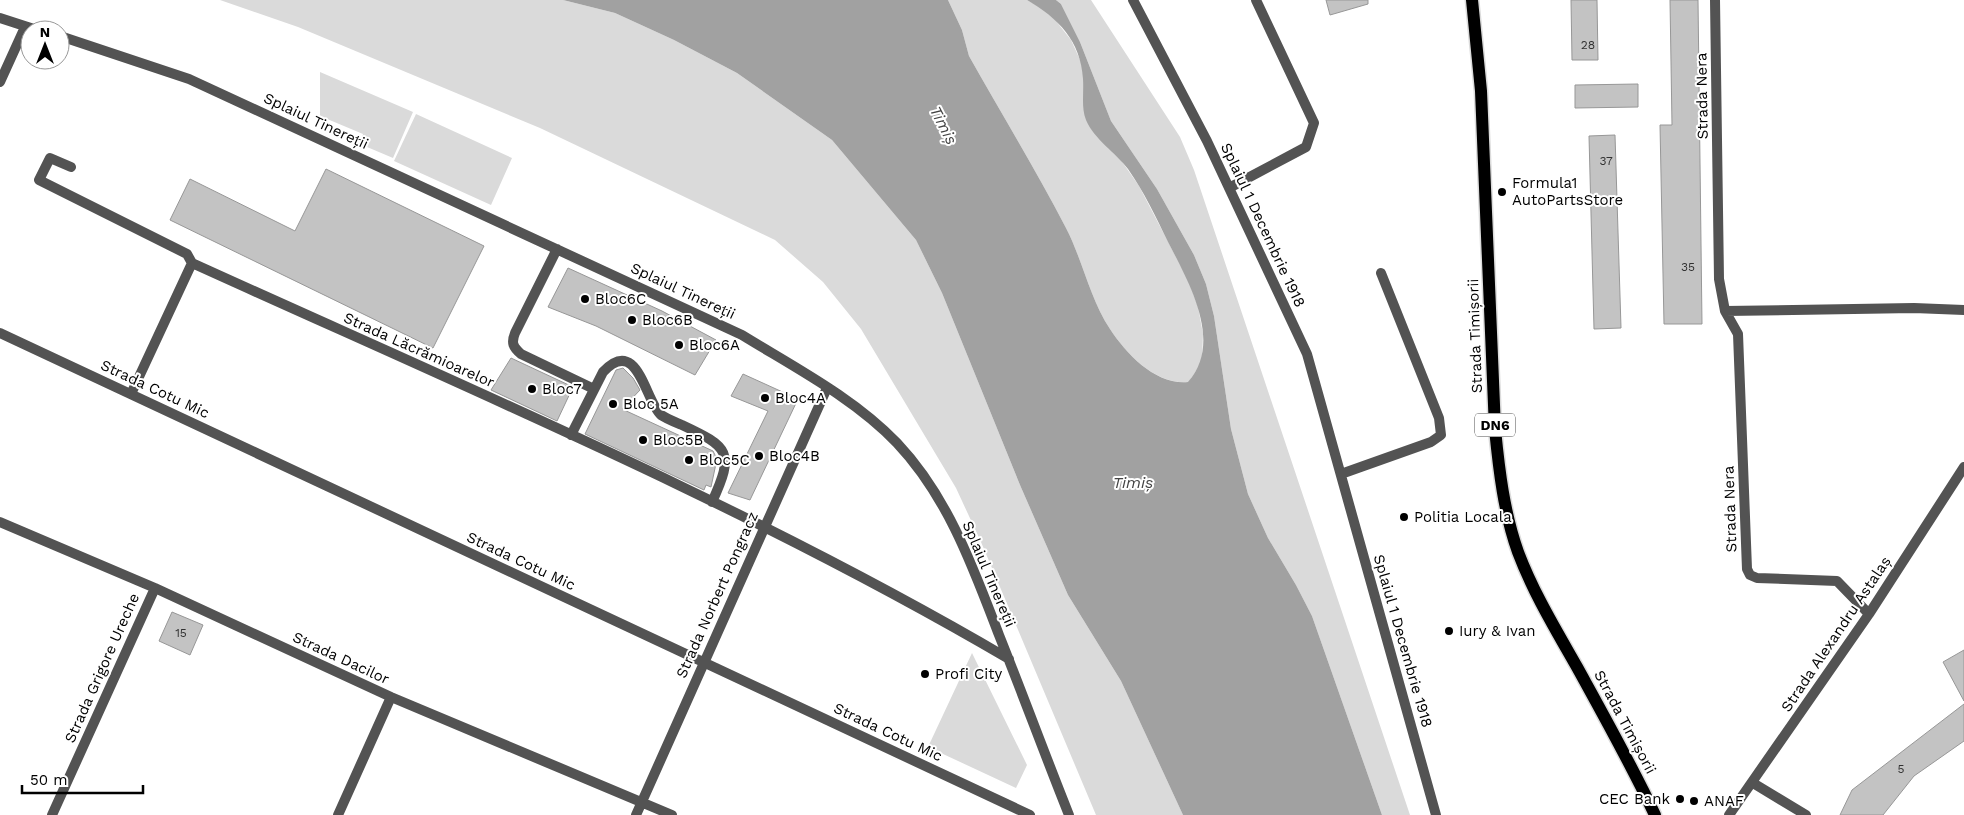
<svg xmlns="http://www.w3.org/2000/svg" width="1964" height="815" font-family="'Work Sans',sans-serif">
  <rect width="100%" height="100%" fill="#fff"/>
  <!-- green -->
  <path fill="#dadada" d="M220,0H563L615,13L674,40L737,73L832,140L916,240L942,293L1020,485L1068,595L1121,681L1183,815H1096L981,542L956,488L861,329L823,282L775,240L540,128L298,27Z
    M948,0H1027L1049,12L1071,40L1082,64L1093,131L1116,153L1139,186L1189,282L1198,307L1203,334L1202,361L1189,382C1156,385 1127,355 1110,329C1090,299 1083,261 1066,228C1036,170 1001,113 969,56L962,30Z
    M1056,0H1091L1180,137L1194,170L1410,815H1382L1312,616L1296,585L1268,538L1248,494L1231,429L1214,316L1206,284L1194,255L1157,189L1111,121L1080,42L1061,4Z
    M320,72L413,112L393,158L360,144L363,134L320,116Z
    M416,114L512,158L491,205L394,161Z
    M972,653L1027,765L1016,788L928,747Z"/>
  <!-- water -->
  <path fill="#a1a1a1" d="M563,0H948L962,30L969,56C1001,113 1036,170 1066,228C1083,261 1090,299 1110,329C1127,355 1156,385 1188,382C1224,342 1188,281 1168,242C1156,217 1144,192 1128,169C1116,153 1094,139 1086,120C1081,107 1084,93 1083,79C1081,41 1058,18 1027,0H1056L1061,4L1080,42L1111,121L1157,189L1194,255L1206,284L1214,316L1231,429L1248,494L1268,538L1296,585L1312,616L1382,815H1183L1121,681L1068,595L1020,485L942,293L916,240L832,140L737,73L674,40L615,13Z"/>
  <!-- building -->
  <path fill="#c3c3c3" stroke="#979797" d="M1326,0H1368V4L1330,15Z
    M1571,0H1597L1598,60H1572Z
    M1670,0H1698L1702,324H1664L1660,125H1672Z
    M1638,84V107L1575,108V85Z
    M1615,135L1621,328L1594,329L1589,136Z
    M326,169L484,246L433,348L170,220L190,179L295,231Z
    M568,268L662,311L716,340L695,375L596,326L548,307Z
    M511,358L573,387L557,421L491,390Z
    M623,368L633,378L640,390L622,409L713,451L717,459L711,487L706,485L704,490L585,434L616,370Z
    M743,374L798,399L750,500L728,493L768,411L731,396Z
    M172,612L203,625L190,655L159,641Z
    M1964,650V701L1943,662Z
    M1964,704V741L1914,776L1883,815H1840L1852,790Z"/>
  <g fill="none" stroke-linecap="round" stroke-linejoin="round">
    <!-- primary casing -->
    <g stroke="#dbdbdb" stroke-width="15">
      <path id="primary" d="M1472,0L1481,91L1495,429C1499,470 1504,513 1518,552C1533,592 1556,630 1577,667C1604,716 1631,764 1655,815"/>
    </g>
    <!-- street -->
    <path stroke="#535353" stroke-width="10" d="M1133,0L1207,141L1307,354L1436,815
      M1715,0L1719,279L1725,311L1738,334L1747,569L1750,575L1757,578L1837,581L1869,614
      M0,18L37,30
      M60,36L189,79L742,335C794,367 854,398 897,443C948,497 973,567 999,635C1023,695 1045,755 1069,815
      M0,82L25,27
      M71,167L50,158L39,180L187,254L192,263
      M1229,188L1306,147L1314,123L1256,0
      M557,249L515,333C511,343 513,347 521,354L594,389
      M192,263C467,388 748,506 1009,659
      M1725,311L1914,308L1964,310
      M0,333L1030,815
      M131,394L192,263
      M571,435L603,372C638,335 645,401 661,415C667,419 675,422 682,425C729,447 735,452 712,502
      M1341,474L1431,442L1441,435L1439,418L1381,273
      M0,522L155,588L391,697L672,815
      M1753,783L1806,815
      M52,815L155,588
      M338,815L391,697
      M636,815L827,388
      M1729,815L1869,614L1964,467"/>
    <!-- primary -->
    <use href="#primary" stroke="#000" stroke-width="12"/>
  </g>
  <!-- markers -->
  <g fill="#000" stroke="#fff" stroke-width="2">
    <circle cx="1502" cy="192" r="5"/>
    <circle cx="585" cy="299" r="5"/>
    <circle cx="632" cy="320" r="5"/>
    <circle cx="679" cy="345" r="5"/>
    <circle cx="532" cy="389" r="5"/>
    <circle cx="765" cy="398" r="5"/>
    <circle cx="613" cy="404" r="5"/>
    <circle cx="643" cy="440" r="5"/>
    <circle cx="759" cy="456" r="5"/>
    <circle cx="689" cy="460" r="5"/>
    <circle cx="1404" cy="517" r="5"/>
    <circle cx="1449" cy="631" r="5"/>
    <circle cx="925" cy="674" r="5"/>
    <circle cx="1680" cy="799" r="5"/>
    <circle cx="1694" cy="801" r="5"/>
  </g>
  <g text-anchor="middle" stroke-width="4" stroke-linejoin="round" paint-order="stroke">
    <!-- number labels -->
    <g font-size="12" fill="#313131">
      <text x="1588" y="49">28</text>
      <text x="1606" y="165">37</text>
      <text x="1688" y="271">35</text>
      <text x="181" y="637">15</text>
      <text x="1901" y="773">5</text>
    </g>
    <!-- shield labels -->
    <rect fill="#fff" stroke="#4c4c4c" stroke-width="1" x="1475" y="413.5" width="40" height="23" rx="4"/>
    <g font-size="14" font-weight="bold" fill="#000">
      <text x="1495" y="430">DN6</text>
    </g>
    <!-- street labels -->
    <g font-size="15" fill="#000" stroke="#fff">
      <text transform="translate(1702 96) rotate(-91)" y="5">Strada Nera</text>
      <text transform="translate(316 121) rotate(25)" y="5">Splaiul Tinereții</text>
      <text transform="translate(1263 225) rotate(65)" y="5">Splaiul 1 Decembrie 1918</text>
      <text transform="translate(683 291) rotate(25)" y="5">Splaiul Tinereții</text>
      <text transform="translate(1475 336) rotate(-92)" y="5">Strada Timișorii</text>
      <text transform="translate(419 350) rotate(24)" y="5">Strada Lăcrămioarelor</text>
      <text transform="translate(155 389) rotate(25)" y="5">Strada Cotu Mic</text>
      <text transform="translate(1730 509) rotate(-92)" y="5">Strada Nera</text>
      <text transform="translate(521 561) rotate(25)" y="5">Strada Cotu Mic</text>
      <text transform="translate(989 574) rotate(67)" y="5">Splaiul Tinereții</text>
      <text transform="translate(717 595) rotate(-66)" y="5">Strada Norbert Pongracz</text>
      <text transform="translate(1836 634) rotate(-56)" y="5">Strada Alexandru Astalaș</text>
      <text transform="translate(1403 641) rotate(74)" y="5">Splaiul 1 Decembrie 1918</text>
      <text transform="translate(341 658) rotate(25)" y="5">Strada Dacilor</text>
      <text transform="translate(102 668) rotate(-66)" y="5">Strada Grigore Ureche</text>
      <text transform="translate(1625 722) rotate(62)" y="5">Strada Timișorii</text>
      <text transform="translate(888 732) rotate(25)" y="5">Strada Cotu Mic</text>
    </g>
    <!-- poi labels -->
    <g font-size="15" fill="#000" stroke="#fff" text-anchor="start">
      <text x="1512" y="188">Formula1<tspan x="1512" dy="17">AutoPartsStore</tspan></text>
      <text x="595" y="304">Bloc6C</text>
      <text x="642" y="325">Bloc6B</text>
      <text x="689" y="350">Bloc6A</text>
      <text x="542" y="394">Bloc7</text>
      <text x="775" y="403">Bloc4A</text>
      <text x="623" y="409">Bloc 5A</text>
      <text x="653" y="445">Bloc5B</text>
      <text x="769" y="461">Bloc4B</text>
      <text x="699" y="465">Bloc5C</text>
      <text x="1414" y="522">Politia Locala</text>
      <text x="1459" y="636">Iury &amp; Ivan</text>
      <text x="935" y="679">Profi City</text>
      <text x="1670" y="804" text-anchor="end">CEC Bank</text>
      <text x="1704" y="806">ANAF</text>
    </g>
    <!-- water labels -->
    <g font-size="16" font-style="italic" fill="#424242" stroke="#fff">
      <text transform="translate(944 125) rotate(63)" y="6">Timiș</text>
      <text x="1133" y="488">Timiș</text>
    </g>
  </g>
  <!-- north arrow -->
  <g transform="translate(45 45)"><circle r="24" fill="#ffffff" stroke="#999999"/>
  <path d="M0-4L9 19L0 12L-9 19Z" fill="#000000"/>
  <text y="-8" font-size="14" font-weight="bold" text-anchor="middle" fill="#000000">N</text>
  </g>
  <!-- scale -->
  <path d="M22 785v8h121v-8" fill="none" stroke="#000000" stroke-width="2.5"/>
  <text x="30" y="785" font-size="15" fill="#000000" stroke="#ffffff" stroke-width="4" paint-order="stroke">50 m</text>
</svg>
